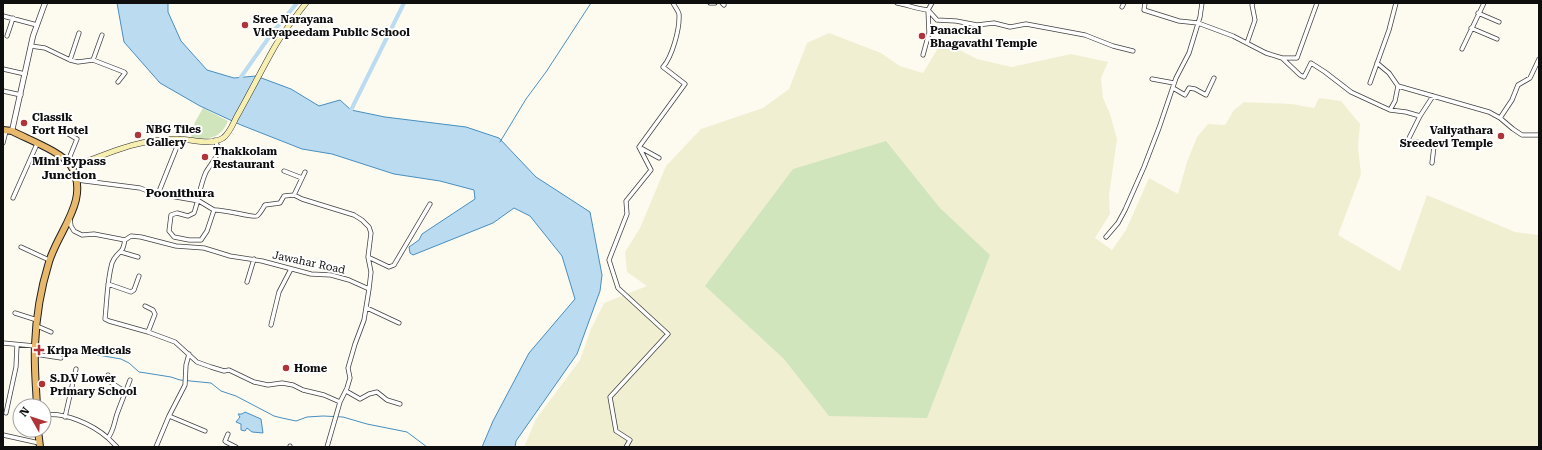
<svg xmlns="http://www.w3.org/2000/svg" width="1542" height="450" font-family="'Roboto Serif',serif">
  <rect width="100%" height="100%" fill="#fdfbf0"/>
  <!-- farmland -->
  <path fill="#f1efd2" d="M829,33L881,53L900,66L923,73L941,43L948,44L977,59L1012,67L1071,54L1108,62L1101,78L1103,98L1110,114L1117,139L1109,196L1110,214L1095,238L1112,250L1126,230L1149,178L1178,194L1187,162L1197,137L1208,124L1225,125L1234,110L1244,102L1292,104L1314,108L1319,98L1341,101L1360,124L1358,147L1361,174L1338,235L1400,271L1427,195L1515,232L1539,235V447H524L536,419L580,360L591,329L604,303L647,286L627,272L625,252L640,228L666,166L701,129L763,108L789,89L807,43Z"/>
  <!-- green -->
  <path fill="#d1e5bd" d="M203,108L228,121C221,138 209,141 191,137L195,122Z
    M886,141L940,208L990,255L927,418L829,416L784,359L705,286L793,169Z"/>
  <!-- water -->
  <path fill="#badbf0" stroke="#488fbf" d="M117,3H168V12L181,41L207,70L234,78L256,76L291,89L319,106L340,100L351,110L385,117L466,127L499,138L536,177L590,212L602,275L600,291L577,354L516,441L515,447H482L493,421L529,353L575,299L562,256L530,216L514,208L493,223L413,255L410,253L409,247L419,240L422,234L475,199L474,190L440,181L394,174L332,154L302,149L241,125L200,106L160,83L124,42Z
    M245,412L261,419L263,433L252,432L247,428L245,431L241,430V424L236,422L240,417L238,414H242Z"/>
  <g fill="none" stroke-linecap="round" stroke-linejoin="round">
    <!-- stream -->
    <path stroke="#488fbf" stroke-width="1" d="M500,142L526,99L546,72L591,3
      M92,354L121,359L129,363L139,372L146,373L171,377L180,380L211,383L221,391L236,396L274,416L282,418L296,421L307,417L323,416L343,417L367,424L407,432L427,447"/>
    <!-- canal -->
    <path stroke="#badbf0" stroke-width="4" d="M241,77L272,33L297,3
      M351,110L404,3"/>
    <!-- minor casing -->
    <g stroke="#414141" stroke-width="5">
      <path id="minor" d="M710,3H715
        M722,3L724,5
        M897,3C908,5 917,9 928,10L932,3
        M1145,3L1144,10L1179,21L1198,23L1233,36L1266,53L1282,58L1300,75L1304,77L1311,63L1325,72L1351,92L1390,110L1406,112L1420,116L1408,140L1434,146L1432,163
        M1122,7L1124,3
        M928,10L937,20L956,21L977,25L994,23L1010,27L1026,24L1085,35L1113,46L1133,51
        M1478,13L1499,22
        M3,16L37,25
        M1471,28L1497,39
        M7,36L13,18
        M1247,43L1255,20L1252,5L1253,3
        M31,46L45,48L70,60L78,62L93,60L124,72L125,73L118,82
        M1462,49L1484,3
        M923,55L929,33L928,10
        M1282,58H1297L1317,3
        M70,60L79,33
        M93,60L102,35
        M1377,63L1389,73L1398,86L1489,112L1500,118L1513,129L1522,135H1539
        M3,69L25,74
        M1152,79L1174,83
        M1370,83L1389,30L1396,3
        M1173,88L1185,95L1189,88L1195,89L1206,95L1214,78
        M3,91L21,95
        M1390,110L1395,101L1398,86
        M1420,116L1433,96
        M1500,118L1512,100L1518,85L1530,78L1539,59
        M65,132L77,139L68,161
        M215,140L219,150C216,159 210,165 206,172C200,185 199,199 194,213L188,216L177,213L171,215L169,231L174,237L189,240H201L207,231L214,210C223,209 254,218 257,216C260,214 263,208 265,205L280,203L284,196L294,195L302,199L354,215L362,220L369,227L371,233L368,257L371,272L369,289
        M3,143L6,131
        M639,147L659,158
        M284,171L302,178
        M77,180L140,188L153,193L199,201L214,210
        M158,194L180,139
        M294,195L305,172
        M13,198L37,144
        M70,219L71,226L74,231L82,235L94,234L125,240L131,236L141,237L176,246L204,248L230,256L262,261L311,274L331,275L349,280L369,289L364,320L355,344L348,368L350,378L347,388L340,402L327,447
        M1106,237L1118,223L1125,210L1144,167L1159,128L1176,78L1189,53L1200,17L1202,3
        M125,240C124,243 124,248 121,251C117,255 114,257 112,263C107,281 107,300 105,319L109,321L148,332L175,342L197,362L211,367L224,371L229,370L254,382L268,385L282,383L293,385L303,390L324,395L340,402
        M21,247L49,260
        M121,252L138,257
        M368,257L389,267L394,265L430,204
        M247,282L254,259
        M108,284L131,292L134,290L139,276
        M145,306L153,310L155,314L148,332
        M367,308L399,323
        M15,313L37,320
        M271,325L279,292L291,269
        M37,326L51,332
        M3,343L35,346
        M35,354L61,358
        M189,354L186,365L185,385L169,416L205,431
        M108,375L107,380L126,392
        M346,391L360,399L369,394L377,392L387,400L400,404
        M6,413L16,367L17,345
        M44,415C65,412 92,424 108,438C111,441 114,444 117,447
        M65,417L76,369
        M228,434L225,441L226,442L236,447
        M3,435L39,443
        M108,438C114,430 114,423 117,414C121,403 126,391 130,380
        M156,447L169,416
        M290,447V446
        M626,447L630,440L616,431L610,397L668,334L618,288L609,260L627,214L626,201L651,170L639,147L685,84L663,67C672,57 680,29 679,14C678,10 675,7 673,3"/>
    </g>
    <!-- tertiary casing -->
    <g stroke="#414141" stroke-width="6">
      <path id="tertiary" d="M12,131L33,36L45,3"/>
    </g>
    <!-- secondary casing -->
    <g stroke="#303030" stroke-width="6">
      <path id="secondary" d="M72,167C107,154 140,138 178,139C191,139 210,146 223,138C229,134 233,124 236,118C249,95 261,71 274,48C283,32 295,17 306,3"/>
    </g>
    <!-- trunk casing -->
    <g stroke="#1f1f1f" stroke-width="8">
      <path id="trunk" d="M3,130L12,131C27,139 64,153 71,166C91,199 58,231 49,262C41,288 36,318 35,345C34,365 36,386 37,406
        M38,430L40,447"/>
    </g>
    <!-- minor -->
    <use href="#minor" stroke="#fff" stroke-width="3.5"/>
    <!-- tertiary -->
    <use href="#tertiary" stroke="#fff" stroke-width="4.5"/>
    <!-- secondary -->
    <use href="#secondary" stroke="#f7efb2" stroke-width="5"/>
    <!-- trunk -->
    <use href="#trunk" stroke="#e8b86c" stroke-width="6"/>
  </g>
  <!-- markers -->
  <g fill="#af3439" stroke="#fff" stroke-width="1.5">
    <circle cx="245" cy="25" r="4"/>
    <circle cx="922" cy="36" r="4"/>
    <circle cx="24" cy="123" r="4"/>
    <circle cx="138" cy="135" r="4"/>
    <circle cx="1501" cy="136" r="4"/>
    <circle cx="205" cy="157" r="4"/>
    <path d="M37 344h4v4h4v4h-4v4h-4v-4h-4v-4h4z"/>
    <circle cx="286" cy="368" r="4"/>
    <circle cx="42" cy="384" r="4"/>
  </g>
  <g text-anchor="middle" stroke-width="4" stroke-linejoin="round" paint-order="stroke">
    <!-- poi labels -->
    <g font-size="11" font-weight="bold" fill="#0e0e0e" stroke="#fff" text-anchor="start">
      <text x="253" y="23">Sree Narayana<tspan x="253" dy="13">Vidyapeedam Public School</tspan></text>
      <text x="930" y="34">Panackal<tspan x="930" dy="13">Bhagavathi Temple</tspan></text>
      <text x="32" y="121">Classik<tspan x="32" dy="13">Fort Hotel</tspan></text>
      <text x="146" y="133">NBG Tiles<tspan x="146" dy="13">Gallery</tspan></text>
      <text x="1493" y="134" text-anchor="end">Valiyathara<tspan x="1493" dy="13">Sreedevi Temple</tspan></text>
      <text x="213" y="155">Thakkolam<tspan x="213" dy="13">Restaurant</tspan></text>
      <text x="47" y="354">Kripa Medicals</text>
      <text x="294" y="372">Home</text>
      <text x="50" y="382">S.D.V Lower<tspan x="50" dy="13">Primary School</tspan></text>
    </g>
    <!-- street labels -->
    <g font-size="11" fill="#0e0e0e" stroke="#fff">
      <text transform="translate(309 262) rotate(12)" y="4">Jawahar Road</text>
    </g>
    <!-- neighbourhood labels -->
    <g font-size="12" font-weight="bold" fill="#0e0e0e" stroke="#fff">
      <text x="69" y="165">Mini Bypass<tspan x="69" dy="14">Junction</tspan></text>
      <text x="180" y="197">Poonithura</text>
    </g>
  </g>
  <!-- border -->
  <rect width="1542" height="450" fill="none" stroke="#0e0e0e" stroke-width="8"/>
  <!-- north arrow -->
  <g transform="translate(32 418) rotate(309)"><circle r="19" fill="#ffffff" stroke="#9f9f9f"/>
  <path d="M0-3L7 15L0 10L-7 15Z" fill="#af3439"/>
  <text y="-6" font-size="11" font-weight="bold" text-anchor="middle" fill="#0e0e0e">N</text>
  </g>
</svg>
